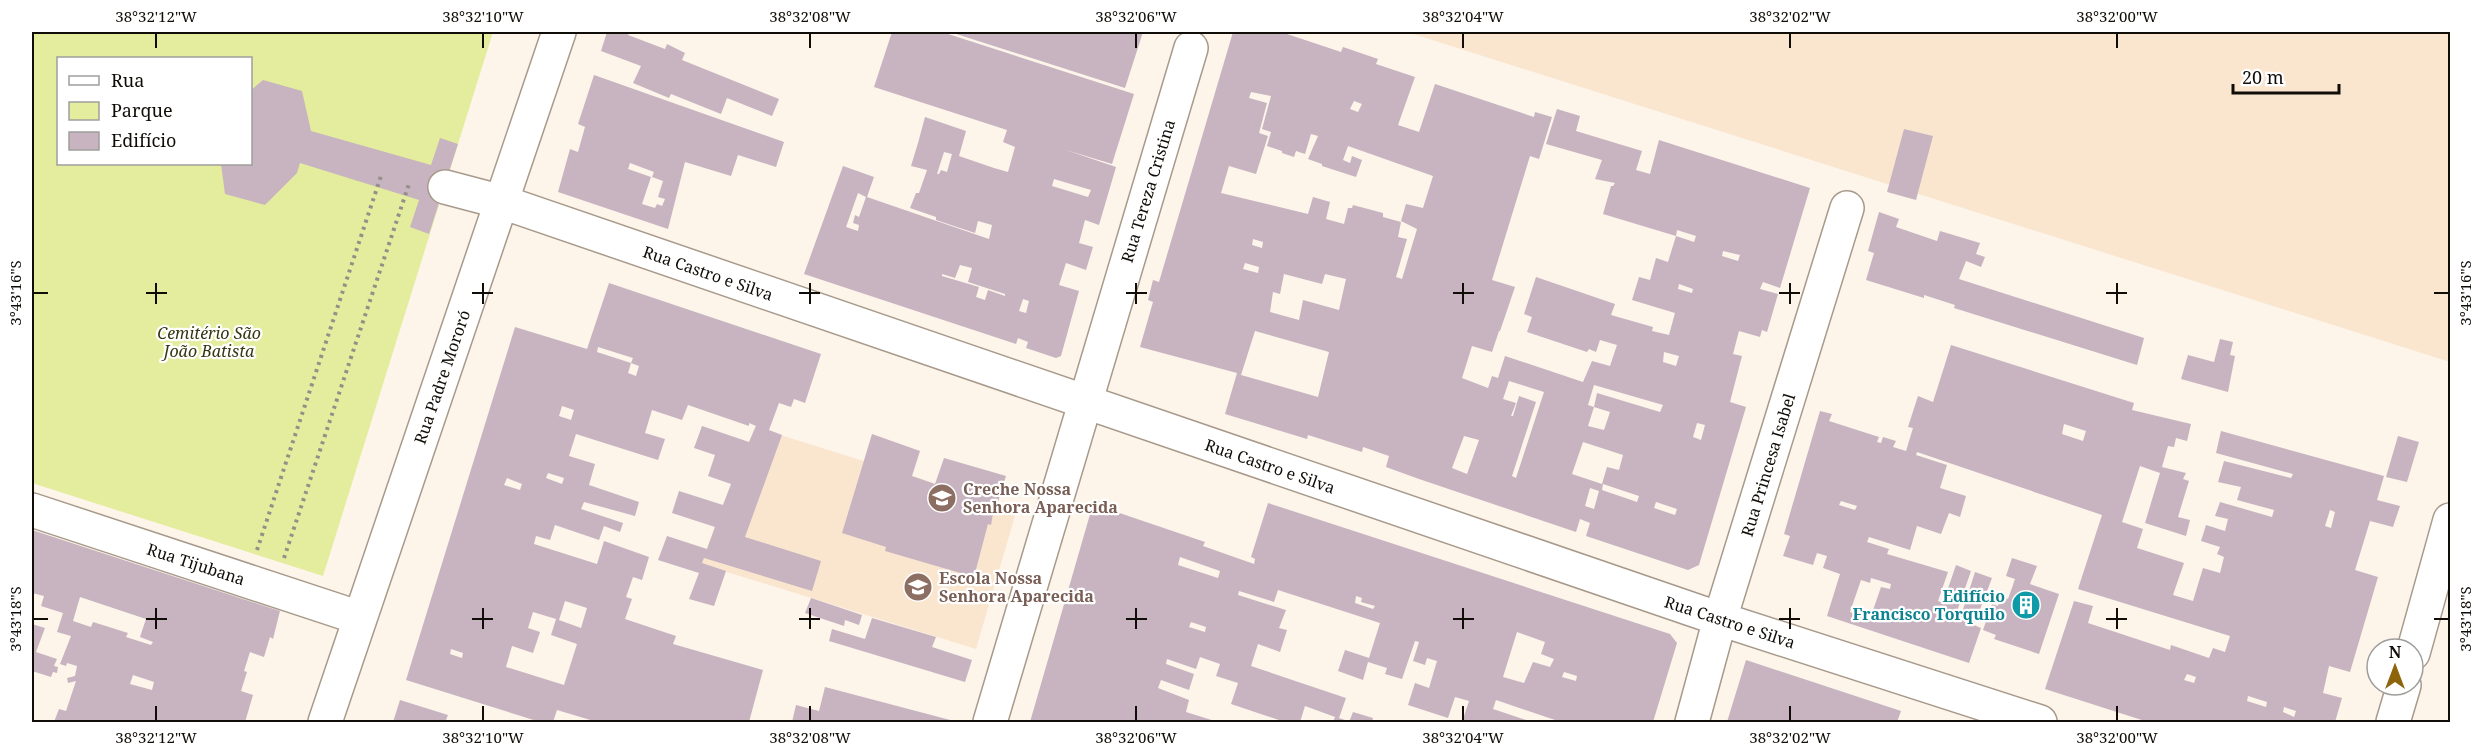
<svg xmlns="http://www.w3.org/2000/svg" width="2482" height="754" font-family="'Noto Serif',serif">
  <rect width="100%" height="100%" fill="#fdf4ea"/>
  <!-- built -->
  <path fill="#fae6cf" d="M1407,32H2450V362Z
    M755,427L1017,509L976,649L701,564L724,502Z"/>
  <!-- green -->
  <path fill="#e4ed9d" fill-rule="evenodd" d="M32,32H493L323,576L32,483ZM58,58H250V164H58Z"/>
  <!-- building -->
  <path fill="#c7b4c0" fill-rule="evenodd" d="M607,32H630L628,35L665,49L667,44L685,53L682,60L779,99L772,116L727,98L721,114L671,94L669,98L633,83L641,66L601,51Z
    M892,32H942L1134,94L1112,164L1066,150L1116,167L1099,225L1085,220L1079,243L1093,247L1086,270L1066,263L1059,285L1079,291L1061,356L1056,358L1026,348L1028,342L1018,338L1016,344L804,274L843,166L874,177L867,197L989,239L992,225L978,221L975,233L936,220V217L910,208L916,193H919L927,170L911,166L918,143L925,117L966,131L959,156L994,168L1008,172L1015,147L1003,142L1007,130L874,87ZM944,152L952,154L947,172L941,170L939,174H937ZM1054,179L1091,190L1088,197L1052,186ZM858,193L866,197L859,217L855,215L853,223L859,225L858,231L846,227ZM960,265L972,268L968,282L1005,294V296L988,290L985,300L976,297L979,287L942,276V274L955,278ZM1023,299L1029,301L1026,313L1019,311Z
    M950,32H1143L1125,88Z
    M1233,32H1281L1341,52L1343,47L1378,59L1376,64L1415,77L1398,125L1419,132L1435,84L1534,117L1535,112L1552,117L1539,159L1530,156L1492,280L1515,287L1500,331H1499L1492,352L1472,346L1462,378L1488,388L1492,376L1498,378L1505,356L1583,382L1592,361L1610,366L1617,345L1600,340L1596,352L1589,349L1587,352L1527,332L1532,317L1524,314L1536,277L1615,304L1611,315L1653,327L1652,331L1669,335L1675,313L1632,300L1639,277L1650,280L1656,258L1668,262L1676,236L1694,242L1696,236L1677,230L1676,236L1603,214L1611,186H1613L1615,183L1595,179L1602,160L1546,144L1557,109L1580,116L1576,131L1642,151L1636,170L1650,174L1659,140L1810,188L1780,288L1763,282L1760,289L1778,294L1767,332L1762,330L1760,337L1739,331L1733,354L1742,356L1730,402L1746,407L1699,565L1688,570L1586,536L1590,523L1580,519L1576,532L1419,479L1386,467L1389,456L1363,447L1362,452L1308,435L1307,439L1225,414L1237,373L1140,347L1153,302L1148,300L1153,280L1159,282ZM1251,92L1271,96L1262,129L1271,132L1267,146L1282,151V153L1294,157L1296,151L1305,154L1311,134L1318,136L1308,159L1322,164V166L1356,177L1362,160L1352,156L1350,163L1343,160L1348,146L1433,176L1423,208L1406,204L1401,221L1417,229L1402,279L1396,277L1407,239L1398,237L1401,222L1383,217V213L1353,205L1352,208H1348L1344,224L1326,219L1330,202L1313,197L1308,214L1221,193L1229,166L1256,174L1268,136L1259,133L1267,103L1249,98ZM1354,101L1362,104L1358,112L1350,109ZM1253,239L1263,242L1262,248L1252,245ZM1723,251L1740,255L1738,261L1722,256ZM1245,263L1259,267L1258,273L1243,269ZM1284,274L1322,284L1325,274L1346,279L1339,310L1303,300L1299,320L1270,312L1273,292L1280,294ZM1679,284L1693,289L1692,293L1678,289ZM1255,331L1329,352L1318,397L1241,375ZM1664,352L1679,356L1676,366L1663,362ZM1509,381L1544,392L1516,478L1512,476L1536,402L1519,396L1513,416H1511L1516,403L1503,399ZM1594,385L1663,405L1660,412L1597,393L1594,407L1610,412L1604,430L1588,426L1594,407L1588,405ZM1697,423L1705,425L1701,440L1693,437ZM1464,436L1479,440L1467,474L1452,468ZM1583,442L1623,455L1619,470L1607,467L1602,484L1572,474ZM1603,484L1639,496L1637,502L1602,490ZM1590,488L1599,491L1594,509L1585,506ZM1656,502L1677,509L1675,515L1654,508Z
    M594,75L784,142L776,167L738,155L731,176L685,162L668,229L558,192L570,149L578,152L585,127L578,124ZM630,163L654,172L652,177L663,181L658,197L665,199L662,206L657,204L655,208L642,204L651,177L628,169Z
    M263,80L302,91L311,131L431,165L440,138L458,144L429,234L410,227L419,200L300,163L297,173L265,205L225,194L221,164H250V91Z
    M1904,129L1933,136L1916,200L1887,192Z
    M1879,212L1899,219L1896,227L1937,241L1940,231L1980,243L1976,254L1985,257L1981,267L1966,261L1959,279L2144,338L2137,365L1954,308L1955,305L1924,295V298L1866,280L1874,253L1868,251Z
    M609,283L821,354L805,403L794,399L791,407L779,403L769,430L782,435L745,537L821,561L812,591L704,558L702,563L726,571L714,606L689,599L699,573L658,560L667,536L707,549L715,527L672,513L679,491L723,505L731,484L708,476L715,455L694,448L702,426L749,442L756,426L749,423V426L688,405L682,420L652,410L645,433L665,439L658,460L576,434L569,456L595,464L589,485L639,502L635,516L584,502L581,509L623,523L620,532L604,526L599,540L555,525L550,540L536,536L534,544L597,564L604,541L649,557L642,580L633,577L626,597L632,599L625,619L676,636L673,644L763,670L749,722H597L557,710L553,722H540L406,680L515,327L587,349ZM598,347L633,358L631,363L597,352ZM631,363L639,366L636,376L628,373ZM562,406L574,410L571,420L559,416ZM548,473L564,478L562,484L546,478ZM507,478L522,484L520,490L504,485ZM565,601L587,608L581,628L559,620ZM533,612L556,619L551,635L577,644L564,685L506,667L512,646L533,653L540,632L528,628ZM451,649L463,653L462,658L450,654Z
    M2220,339L2233,342L2230,355L2235,356L2228,392L2181,379L2188,355L2214,362Z
    M1951,345L2134,403L2132,410L2191,424L2187,441L2176,438L2174,447L2168,446L2162,467L2186,473L2183,479L2189,481L2178,517L2190,520L2186,536L2145,523L2160,473L2140,466L2122,522L2143,529L2137,548L2184,563L2173,595L2193,601L2203,568L2220,573L2224,557L2217,554L2220,547L2201,541L2206,525L2225,531L2228,519L2215,516L2220,502L2272,517L2274,510L2237,500L2241,487L2218,482L2224,461L2291,478L2293,474L2216,453L2221,431L2384,476L2377,500L2400,506L2393,527L2370,521L2363,544L2355,570L2378,577L2350,672L2329,666L2323,693L2342,698L2335,722H2148L2045,689L2074,601L2093,606L2088,623L2170,650L2171,645L2209,658L2213,648L2225,652L2230,636L2078,589L2102,515L1917,452L1916,455L1947,465L1940,488L1966,496L1960,517L1949,513L1941,534L1917,526L1910,550L1869,537L1867,542L1889,549L1887,554L1948,572L1938,601L1943,603L1956,565L1971,571L1954,620L1959,622L1975,572L1992,578L1974,625L1981,628L1969,663L1827,616L1840,574L1823,568L1827,556L1817,553L1813,565L1783,556L1790,536L1784,534L1820,411L1832,414L1829,421L1879,437L1877,442L1881,443L1883,437L1896,441L1893,447L1906,451L1913,428L1908,427L1918,396L1933,402ZM2064,424L2086,431L2083,441L2062,434ZM1841,501L1857,506L1855,510L1839,505ZM2330,510L2335,512L2331,528L2325,526ZM1871,578L1891,584L1890,589L1881,587L1870,619L1850,612L1861,580L1870,583ZM2187,674L2196,677L2194,683L2184,680ZM2248,696L2267,702L2266,707L2247,701ZM2284,707L2296,711L2294,717L2283,712Z
    M872,434L920,451L912,476L935,484L944,458L1006,476L998,502H995L991,525L988,524L974,577L885,551L886,547L842,533Z
    M2398,436L2419,442L2407,482L2386,477Z
    M1268,503L1670,634L1677,643L1653,722H1561L1496,700L1493,709L1532,722H1462L1469,701L1455,697L1448,718L1408,705L1415,683L1429,688L1437,661L1427,658L1425,665L1413,661L1419,642L1415,641L1402,679L1385,674L1387,668L1368,662L1363,680L1338,671L1345,650L1369,658L1380,623L1278,590L1274,602L1239,591L1238,595L1286,610L1279,628L1287,630L1280,652L1258,644L1251,666L1346,698L1339,718L1348,721L1347,722H1333L1335,717L1305,706L1300,722H1285L1231,704L1238,683L1216,676L1220,664L1200,657L1196,669L1167,659L1166,664L1194,674L1189,690L1161,680L1158,688L1189,700L1186,712L1218,722H1030L1093,504L1205,542L1203,546L1254,564L1255,559L1251,557ZM1180,557L1220,571L1218,578L1178,565ZM1356,596L1362,598L1361,602L1375,606L1373,609L1355,603ZM1191,622L1206,627L1205,632L1189,627ZM1517,632L1545,642L1541,654L1554,659L1550,667L1533,662L1524,683L1503,677ZM1564,672L1577,676L1576,681L1562,677Z
    M32,530L280,611L273,639L270,637L264,657L250,652L244,671L247,672L241,691L253,695L245,722H54L59,709L66,711L76,681L68,683L67,678L75,676L77,666L67,663L66,666L60,664L71,636L57,632L63,613L41,606L44,596L32,593ZM80,597L146,619L140,637L153,642L151,645L126,637L128,633L93,622L91,627L73,621ZM133,675L154,682L152,690L130,684Z
    M2012,558L2037,566L2030,584L2059,594L2039,654L1994,639L1996,635L1983,630L1992,604L1998,606L2001,596L2008,599L2015,579L2006,576Z
    M811,598L862,615L859,625L845,620L844,626L805,613Z
    M872,618L936,637L932,647L972,660L965,682L829,641L832,629L865,639Z
    M32,624L45,628L36,652L57,659L54,666L58,667L57,673L53,672L51,677L32,671Z
    M1746,660L1901,711L1897,722H1727Z
    M825,687L954,721V722H792L796,705L819,711Z
    M400,700L448,715L446,720L452,722H393Z
    M1353,712L1373,718L1372,722H1349Z"/>
  <g fill="none" stroke-linecap="round" stroke-linejoin="round">
    <!-- minor casing -->
    <g stroke="#a89a8b" stroke-width="36">
      <path id="minor" d="M445,187L502,202L1720,619L2040,722
        M32,510L360,618
        M2413,653L2450,520
        M325,722L559,32
        M990,722L1191,48
        M1692,722L1720,619L1847,208
        M2393,722L2404,685"/>
    </g>
    <!-- path -->
    <path stroke="#968f88" stroke-width="4" stroke-dasharray="3 4.5" stroke-linecap="butt" d="M257,550L382,173
      M284,558L409,184"/>
    <!-- minor -->
    <use href="#minor" stroke="#fff" stroke-width="33"/>
  </g>
  <!-- ticks -->
  <path fill="none" stroke="#100c07" stroke-width="2" d="M156,33V48M483,33V48M810,33V48M1136,33V48M1463,33V48M1790,33V48M2117,33V48M156,283V304M483,283V304M810,283V304M1136,283V304M1463,283V304M1790,283V304M2117,283V304M33,293H48M146,293H167M472,293H493M799,293H820M1126,293H1147M1453,293H1474M1779,293H1800M2106,293H2127M2434,293H2449M156,608V629M483,608V629M810,608V629M1136,608V629M1463,608V629M1790,608V629M2117,608V629M33,619H48M146,619H167M472,619H493M799,619H820M1126,619H1147M1453,619H1474M1779,619H1800M2106,619H2127M2434,619H2449M156,706V721M483,706V721M810,706V721M1136,706V721M1463,706V721M1790,706V721M2117,706V721"/>
  <!-- icons -->
  <defs>
    <g id="school-disc" transform="scale(1.5)"><circle r="9.5" fill="#8d6e63" stroke="#fff"/><path d="M0-5L7-2L0 1L-7-2ZM-4 1L0 2.5L4 1V4Q0 6-4 4Z" fill="#fff"/></g>
    <g id="building-disc" transform="scale(1.5)"><circle r="9.5" fill="#0f9aa8" stroke="#fff"/><path d="M-4-6H4V6H1V3H-1V6H-4ZM-2.5-4.3h1.7v1.8h-1.7ZM.8-4.3h1.7v1.8H.8ZM-2.5-1h1.7V.8h-1.7ZM.8-1h1.7V.8H.8Z" fill="#fff"/></g>
  </defs>
  <g fill-rule="evenodd">
    <use href="#school-disc" x="942" y="498"/>
    <use href="#school-disc" x="918" y="587"/>
    <use href="#building-disc" x="2026" y="605"/>
  </g>
  <g text-anchor="middle" stroke-width="4.5" stroke-linejoin="round" paint-order="stroke">
    <!-- street labels -->
    <g font-size="16" fill="#100c07" stroke="#fff">
      <text transform="translate(1148 191) rotate(-73)" y="6">Rua Tereza Cristina</text>
      <text transform="translate(708 273) rotate(19)" y="6">Rua Castro e Silva</text>
      <text transform="translate(442 377) rotate(-71)" y="6">Rua Padre Mororó</text>
      <text transform="translate(1768 465) rotate(-73)" y="6">Rua Princesa Isabel</text>
      <text transform="translate(1270 466) rotate(19)" y="6">Rua Castro e Silva</text>
      <text transform="translate(196 564) rotate(18)" y="6">Rua Tijubana</text>
      <text transform="translate(1730 622) rotate(18)" y="6">Rua Castro e Silva</text>
    </g>
    <!-- park labels -->
    <g font-size="16" font-style="italic" fill="#343710" stroke="#fff">
      <text x="209" y="339">Cemitério São<tspan x="209" dy="18">João Batista</tspan></text>
    </g>
    <!-- education labels -->
    <g font-size="16" font-weight="bold" fill="#785e54" stroke="#fff" text-anchor="start">
      <text x="963" y="495">Creche Nossa<tspan x="963" dy="18">Senhora Aparecida</tspan></text>
      <text x="939" y="584">Escola Nossa<tspan x="939" dy="18">Senhora Aparecida</tspan></text>
    </g>
    <!-- culture labels -->
    <g font-size="16" font-weight="bold" fill="#0d838f" stroke="#fff" text-anchor="end">
      <text x="2005" y="602">Edifício<tspan x="2005" dy="18">Francisco Torquilo</tspan></text>
    </g>
  </g>
  <!-- border -->
  <rect width="2482" height="754" fill="none" stroke="#ffffff" stroke-width="66"/>
  <!-- legend -->
  <rect x="57" y="57" width="195" height="108" fill="#ffffff" stroke="#9f9e9c" stroke-width="1.5"/>
  <rect x="69" y="76" width="30" height="9" fill="#ffffff" stroke="#9f9e9c" stroke-width="1.5"/>
  <text x="111" y="87" font-size="18" fill="#100c07">Rua</text>
  <rect x="69" y="102" width="30" height="18" fill="#e4ed9d" stroke="#9f9e9c" stroke-width="1.5"/>
  <text x="111" y="117" font-size="18" fill="#100c07">Parque</text>
  <rect x="69" y="132" width="30" height="18" fill="#c7b4c0" stroke="#9f9e9c" stroke-width="1.5"/>
  <text x="111" y="147" font-size="18" fill="#100c07">Edifício</text>
  <!-- north arrow -->
  <g transform="translate(2395 667)"><circle r="28" fill="#ffffff" stroke="#9f9e9c" stroke-width="1.5"/>
  <path d="M0-4.5L10 22L0 15L-10 22Z" fill="#8e640a"/>
  <text y="-9" font-size="16" font-weight="bold" text-anchor="middle" fill="#100c07">N</text>
  </g>
  <!-- scale -->
  <path d="M2233 84v9h106v-9" fill="none" stroke="#100c07" stroke-width="3"/>
  <text x="2242" y="84" font-size="18" fill="#100c07" stroke="#ffffff" stroke-width="4.5" paint-order="stroke">20 m</text>
  <rect x="33" y="33" width="2416" height="688" fill="none" stroke="#100c07" stroke-width="2"/>
  <g font-size="15" text-anchor="middle" fill="#100c07">
    <text x="156" y="22">38°32'12"W</text>
    <text x="483" y="22">38°32'10"W</text>
    <text x="810" y="22">38°32'08"W</text>
    <text x="1136" y="22">38°32'06"W</text>
    <text x="1463" y="22">38°32'04"W</text>
    <text x="1790" y="22">38°32'02"W</text>
    <text x="2117" y="22">38°32'00"W</text>
    <text transform="translate(16 293) rotate(-90)" y="5">3°43'16"S</text>
    <text transform="translate(2466 293) rotate(-90)" y="5">3°43'16"S</text>
    <text transform="translate(16 619) rotate(-90)" y="5">3°43'18"S</text>
    <text transform="translate(2466 619) rotate(-90)" y="5">3°43'18"S</text>
    <text x="156" y="743">38°32'12"W</text>
    <text x="483" y="743">38°32'10"W</text>
    <text x="810" y="743">38°32'08"W</text>
    <text x="1136" y="743">38°32'06"W</text>
    <text x="1463" y="743">38°32'04"W</text>
    <text x="1790" y="743">38°32'02"W</text>
    <text x="2117" y="743">38°32'00"W</text>
  </g>
</svg>
